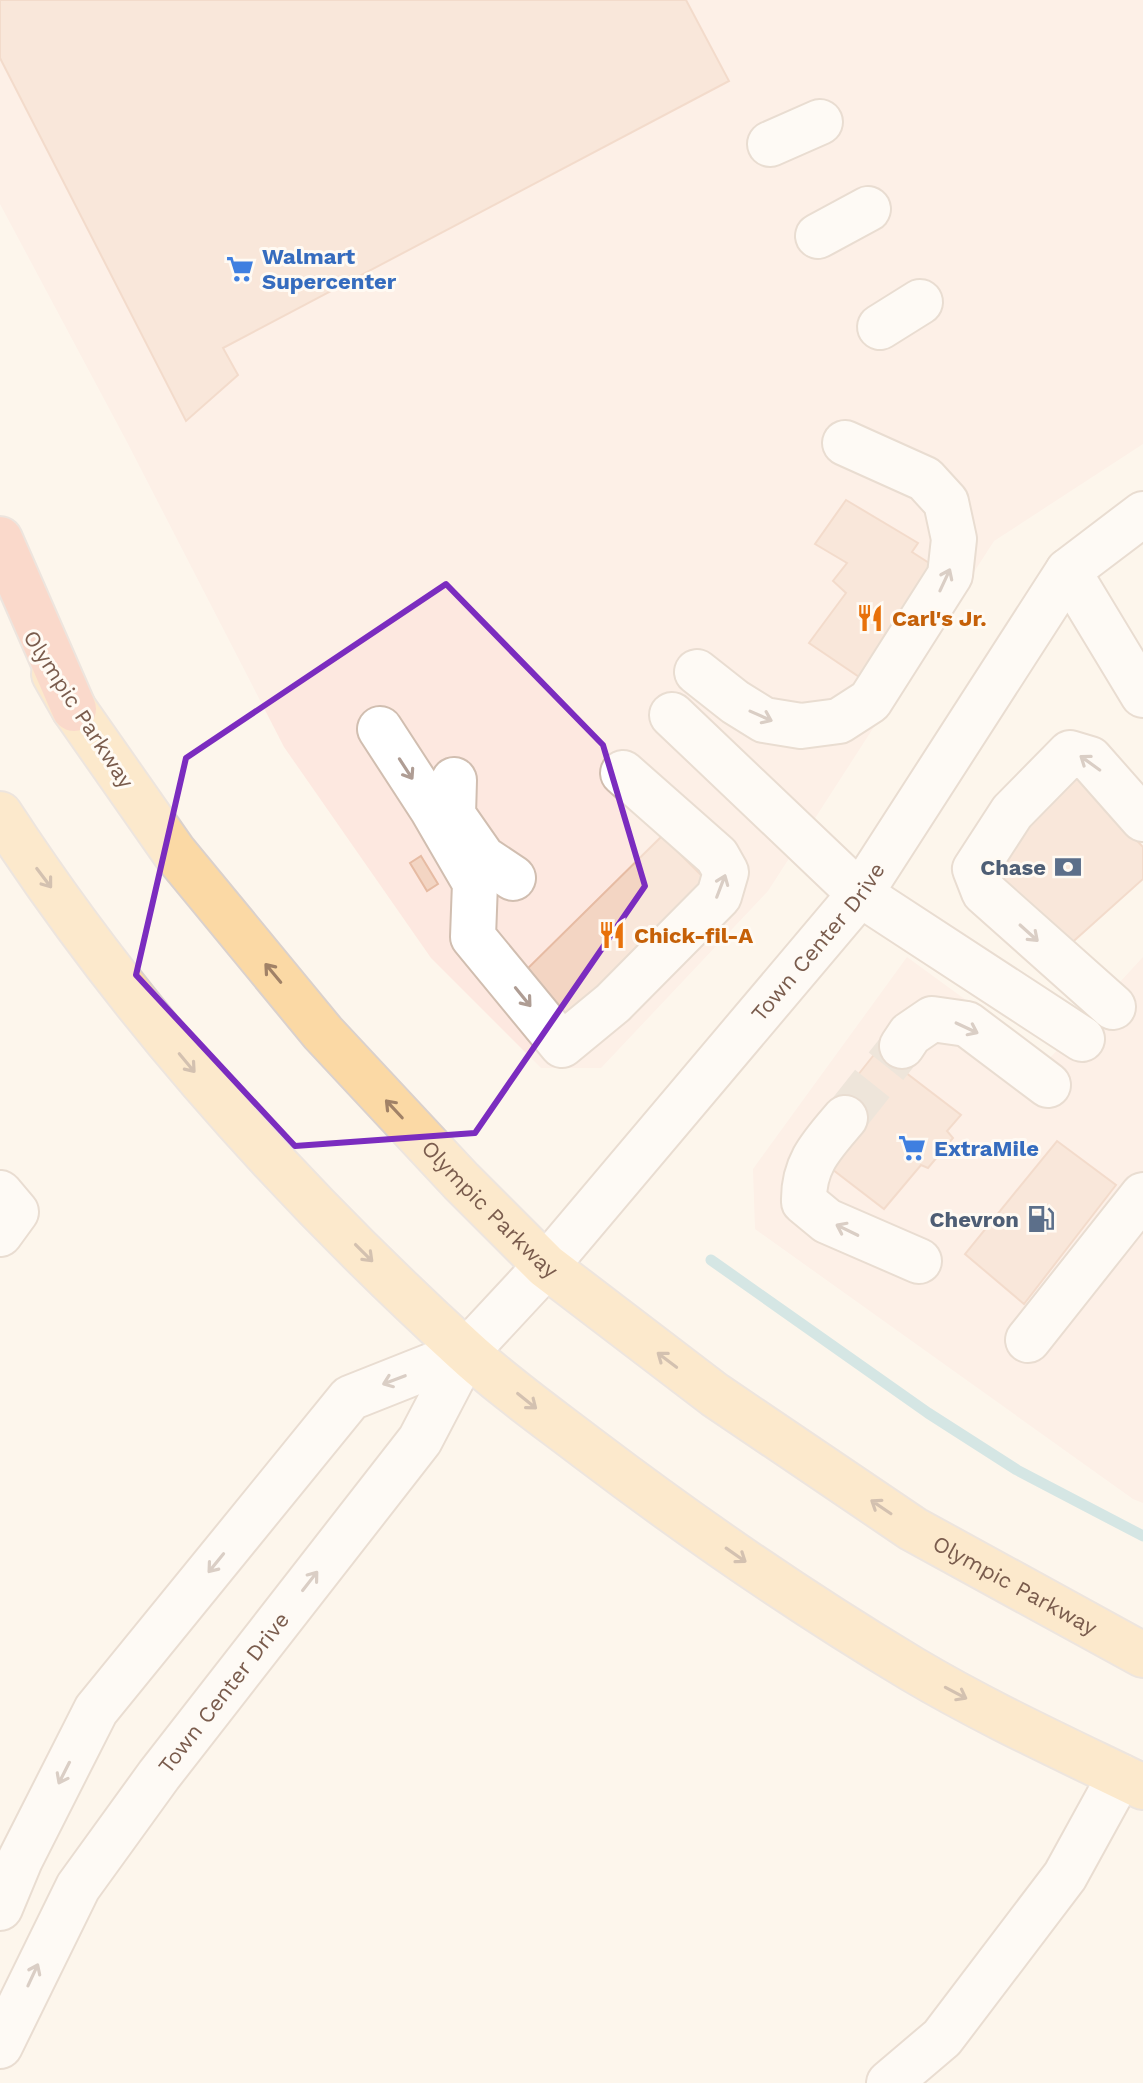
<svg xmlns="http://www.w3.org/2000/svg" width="1143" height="2083" font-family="'Work Sans',sans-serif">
  <rect width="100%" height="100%" fill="#fdf6ec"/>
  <!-- commercial -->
  <path fill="#fde8e0" d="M0,0H1143V444L994,541L768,891L601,1068H541L431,958L284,747L127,442L0,204Z
    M907,957L1048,1060L1143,957V1503L1133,1499L755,1229L753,1169Z"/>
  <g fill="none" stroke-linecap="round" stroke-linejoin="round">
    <!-- stream -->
    <path stroke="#a5d3da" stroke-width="11" d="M711,1260L928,1413L1017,1470L1143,1536"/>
  </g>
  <!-- building -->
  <path fill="#f3d5c3" stroke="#e6bba3" stroke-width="2" d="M0,0H686L729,81L223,348L238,375L186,421L0,58Z
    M846,500L918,543L912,552L940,570L874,687L809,643L846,593L833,581L847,563L815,544Z
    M1075,776L1143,847V879L1067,947L994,874L993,860Z
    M662,836L712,886L568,1029L517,979Z
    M421,856L438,884L427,891L410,863Z
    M888,1037L916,1057L905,1072L961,1115L947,1131L953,1138L928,1168L921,1165L884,1209L828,1166L831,1109Z
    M1057,1141L1116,1185L1024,1304L965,1254Z"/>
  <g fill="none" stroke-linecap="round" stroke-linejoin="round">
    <!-- minor-tunnel -->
    <path stroke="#dcd0c4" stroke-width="44" stroke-dasharray="44 22" stroke-linecap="butt" d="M845,1118L902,1046"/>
    <!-- minor casing -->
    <g stroke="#d1beb0" stroke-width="48">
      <g id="minor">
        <path d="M770,144L820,122"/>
        <path d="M818,236L868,209"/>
        <path d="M880,327L920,302"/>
        <path d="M1068,571L1143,695"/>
        <path d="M697,672L735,702L764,720L801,726L839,721L870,701L950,575L954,539L946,502L925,479L845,443"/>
        <path d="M672,715L860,894L1082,1039"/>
        <path d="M380,729L432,809L475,883L473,937L562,1045L613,1003L719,896L726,872L717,856L623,773"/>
        <path d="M454,780L453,815L483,858L513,878"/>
        <path d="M1113,1007L984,892L975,869L1012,812L1070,753L1090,759L1143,819"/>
        <path d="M902,1046L910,1034L932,1019L967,1024L1048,1085"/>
        <path d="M845,1118C822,1145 803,1164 804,1202L827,1221L919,1261"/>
        <path d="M0,1193L16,1212L0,1234"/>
        <path d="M1028,1340L1143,1195"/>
        <path d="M0,1908L20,1860L96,1710L350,1398L466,1352"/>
        <path id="s1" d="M0,2046L78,1887L159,1775L420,1440L466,1352L546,1266L860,894L1068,571L1143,514"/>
        <path d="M889,2083L942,2038L1065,1876L1120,1776"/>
      </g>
    </g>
    <!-- major casing -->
    <g stroke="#dad1cd" stroke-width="48">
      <g id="major">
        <path id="s2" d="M54,674L74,709L174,852L323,1033L461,1181L546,1266L715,1395L913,1529L1143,1655"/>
        <path d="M0,814C129,1012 290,1191 464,1350C503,1386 547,1417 590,1450C693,1528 800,1602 912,1669C986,1713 1065,1749 1143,1787"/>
      </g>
    </g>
    <!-- highway casing -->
    <g stroke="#dad1cd" stroke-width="48">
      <path id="highway" d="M0,539L74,709"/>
    </g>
    <!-- minor -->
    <use href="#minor" stroke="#fff" stroke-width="44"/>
    <!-- major -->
    <use href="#major" stroke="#fbd9a5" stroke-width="44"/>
    <!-- highway -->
    <use href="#highway" stroke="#f7b7a3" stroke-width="44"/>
  </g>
  <!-- one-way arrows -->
  <defs><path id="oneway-shaft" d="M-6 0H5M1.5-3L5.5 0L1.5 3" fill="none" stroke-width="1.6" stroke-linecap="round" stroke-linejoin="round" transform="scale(2)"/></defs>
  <g stroke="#af9d94">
    <use href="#oneway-shaft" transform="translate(945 580) rotate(-65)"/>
    <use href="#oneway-shaft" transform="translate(761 716) rotate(24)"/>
    <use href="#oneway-shaft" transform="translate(1090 763) rotate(-144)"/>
    <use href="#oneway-shaft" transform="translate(406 769) rotate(57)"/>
    <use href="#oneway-shaft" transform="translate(721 886) rotate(-69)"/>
    <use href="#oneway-shaft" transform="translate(1029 933) rotate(42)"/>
    <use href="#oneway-shaft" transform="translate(523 997) rotate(51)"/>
    <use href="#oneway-shaft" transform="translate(967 1028) rotate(25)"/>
    <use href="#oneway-shaft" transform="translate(847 1230) rotate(-154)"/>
    <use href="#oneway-shaft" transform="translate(394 1380) rotate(159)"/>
    <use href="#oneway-shaft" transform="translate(216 1563) rotate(129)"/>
    <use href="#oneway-shaft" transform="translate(310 1581) rotate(-52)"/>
    <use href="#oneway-shaft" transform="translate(64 1773) rotate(117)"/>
    <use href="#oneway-shaft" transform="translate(33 1975) rotate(-65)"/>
  </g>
  <g stroke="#a18267">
    <use href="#oneway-shaft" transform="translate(44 878) rotate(53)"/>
    <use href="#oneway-shaft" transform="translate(273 973) rotate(-130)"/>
    <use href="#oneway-shaft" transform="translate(187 1063) rotate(50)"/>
    <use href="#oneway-shaft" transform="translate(394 1109) rotate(-133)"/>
    <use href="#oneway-shaft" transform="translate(364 1253) rotate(45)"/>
    <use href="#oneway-shaft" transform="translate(667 1360) rotate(-143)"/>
    <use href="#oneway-shaft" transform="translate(527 1401) rotate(39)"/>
    <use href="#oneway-shaft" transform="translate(881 1507) rotate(-146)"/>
    <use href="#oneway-shaft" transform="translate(736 1555) rotate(35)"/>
    <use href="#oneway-shaft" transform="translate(956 1693) rotate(28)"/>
  </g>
  <!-- marked area -->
  <path d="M0 0H1143V2083H0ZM446,584L603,745L645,886L475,1133L295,1146L136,975L186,758Z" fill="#fdf6ec" fill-opacity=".55" fill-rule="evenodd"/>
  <path fill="none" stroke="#7b2cbf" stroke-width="6" stroke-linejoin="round" d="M446,584L603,745L645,886L475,1133L295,1146L136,975L186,758Z"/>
  <!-- icons -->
  <defs>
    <g id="supermarket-bare" transform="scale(2.16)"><path d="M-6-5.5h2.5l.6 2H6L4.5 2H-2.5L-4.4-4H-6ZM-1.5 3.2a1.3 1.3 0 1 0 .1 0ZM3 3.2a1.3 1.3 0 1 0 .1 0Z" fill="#3f7fe0" stroke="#fffaf3" stroke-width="2.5" paint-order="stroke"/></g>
    <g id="restaurant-bare" transform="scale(2.16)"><path d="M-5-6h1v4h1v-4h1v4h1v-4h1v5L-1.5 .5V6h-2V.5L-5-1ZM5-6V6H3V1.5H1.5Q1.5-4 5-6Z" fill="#e8710a" stroke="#fffaf3" stroke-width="2.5" paint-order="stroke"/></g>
    <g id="bank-bare" transform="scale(2.16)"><path d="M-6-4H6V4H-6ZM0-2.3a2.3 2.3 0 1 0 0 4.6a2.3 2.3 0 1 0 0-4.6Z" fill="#5c6f8a" stroke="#fffaf3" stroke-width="2.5" paint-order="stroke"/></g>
    <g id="fuel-bare" transform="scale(2.16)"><path d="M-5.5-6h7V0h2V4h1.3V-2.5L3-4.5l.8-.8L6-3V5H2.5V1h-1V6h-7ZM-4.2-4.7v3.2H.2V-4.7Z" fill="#5c6f8a" stroke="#fffaf3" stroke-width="2.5" paint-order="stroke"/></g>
  </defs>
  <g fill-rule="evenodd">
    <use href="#supermarket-bare" x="240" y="269"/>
    <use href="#restaurant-bare" x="870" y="618"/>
    <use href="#bank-bare" x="1068" y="867"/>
    <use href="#restaurant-bare" x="612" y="935"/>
    <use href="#supermarket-bare" x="912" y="1148"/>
    <use href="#fuel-bare" x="1041" y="1219"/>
  </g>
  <g text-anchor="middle" stroke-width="6" stroke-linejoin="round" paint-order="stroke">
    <!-- shop labels -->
    <g font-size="22" font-weight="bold" fill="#366cbe" stroke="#fffaf3" text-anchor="start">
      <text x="262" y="264">Walmart<tspan x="262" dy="25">Supercenter</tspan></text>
      <text x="934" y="1156">ExtraMile</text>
    </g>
    <!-- food labels -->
    <g font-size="22" font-weight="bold" fill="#c56008" stroke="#fffaf3" text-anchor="start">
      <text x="892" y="626">Carl's Jr.</text>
      <text x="634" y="943">Chick-fil-A</text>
    </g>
    <!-- street labels -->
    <g font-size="22" fill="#7a5c4d" stroke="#fffaf3">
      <text transform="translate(79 709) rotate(57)" y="8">Olympic Parkway</text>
      <text dy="8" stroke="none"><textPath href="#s1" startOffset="1380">Town Center Drive</textPath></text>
      <text dy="8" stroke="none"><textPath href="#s2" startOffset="692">Olympic Parkway</textPath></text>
      <text dy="8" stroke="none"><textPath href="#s2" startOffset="1340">Olympic Parkway</textPath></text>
      <text dy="8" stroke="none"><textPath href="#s1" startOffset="420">Town Center Drive</textPath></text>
    </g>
    <!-- service labels -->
    <g font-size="22" font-weight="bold" fill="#4e5e75" stroke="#fffaf3" text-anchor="end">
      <text x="1046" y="875">Chase</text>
      <text x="1019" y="1227">Chevron</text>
    </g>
  </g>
</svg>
